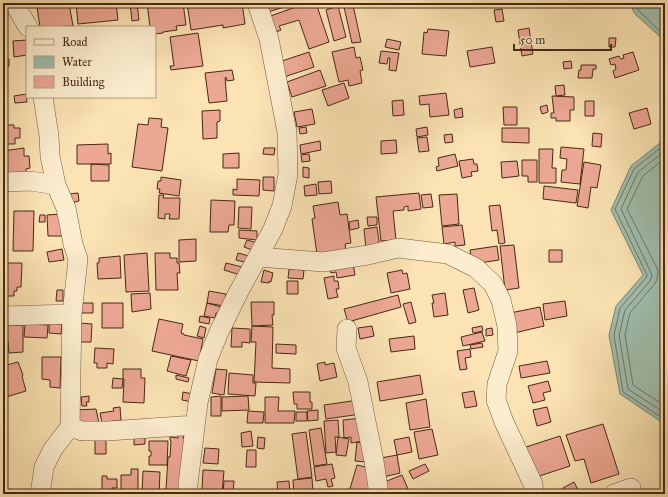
<svg xmlns="http://www.w3.org/2000/svg" width="668" height="497" font-family="'IM FELL Great Primer',serif">
  <rect width="100%" height="100%" fill="#fbe3b3"/>
  <filter id="stains"><feTurbulence type="fractalNoise" baseFrequency=".005" numOctaves="4"/><feColorMatrix values="0 0 0 0 .2 0 0 0 0 .09 0 0 0 0 .02 0 0 0 .5 -.17"/></filter>
  <radialGradient id="worn" r=".72"><stop offset=".6" stop-color="#630" stop-opacity="0"/><stop offset="1" stop-color="#630" stop-opacity=".3"/></radialGradient>
  <!-- water -->
  <path fill="#9fbead" stroke="#7c8270" d="M629,3H665V41L635,14Z
    M665,139V422L660,421L620,394L609,335L616,306L643,275L611,210L631,166Z"/>
  <g fill="none" stroke-linecap="round" stroke-linejoin="round">
    <!-- shore -->
    <path stroke="#747361" stroke-width="1" d="M633,3L639,11L665,36
      M665,144L634,169L615,209L647,275L646,278L620,308L614,335L623,392L661,417L665,418
      M665,151L638,172L621,209L652,275L650,281L625,310L619,335L628,389L665,413
      M665,158L643,176L627,209L657,268L658,274L656,282L630,313L625,335L633,385L665,406"/>
  </g>
  <!-- building -->
  <path fill="#eda894" stroke="#482815" d="M60,3H69L73,26L40,27L37,7Z
    M76,3H116L118,20L78,24Z
    M130,3H137L139,20L132,21Z
    M147,3H183L186,25L176,26L177,30L163,32V33L155,34V27H150Z
    M187,3H242L245,24L223,28V25L191,30Z
    M265,3H283L284,7L268,12Z
    M307,3H316L329,42L309,49L299,20L279,26L281,30L271,34L265,18Z
    M353,5L361,42L352,43L344,7Z
    M338,6L346,37L334,41L326,10Z
    M502,9L504,21L496,22L494,10Z
    M529,28L533,54L522,56L518,30Z
    M428,29L449,31L446,56L422,54L424,32L427,33Z
    M198,33L203,66L171,70L170,66H174L170,37Z
    M609,38H616L615,47H609Z
    M387,39L401,42L399,50L385,47Z
    M27,40V55L14,57L13,41Z
    M354,47L356,58L360,57L363,70L360,71L362,83L349,86L348,80L339,82L332,52Z
    M492,47L495,63L470,67L467,51Z
    M381,51L399,53L396,71L389,70L390,58H388L387,64L379,63Z
    M309,52L314,67L284,77L279,62Z
    M633,52L639,70L615,78L613,71L616,69L615,64L611,65L609,59L619,56L621,59L624,58L623,55Z
    M3,59H9V66L3,67Z
    M571,61L572,68L564,69L563,62Z
    M581,65H596V69H593L592,78H578L579,70H581Z
    M232,70L234,80L227,81L226,77L225,78L227,101L209,103L205,73Z
    M320,70L326,86L292,97L287,82Z
    M344,83L349,98L328,106L322,90Z
    M564,85L565,95L556,96L555,86Z
    M446,93L449,115L430,117L429,104L420,105L419,96Z
    M26,94L27,102L15,103L14,96Z
    M552,96L574,97V110H570V121H556V118H551V113H554Z
    M403,100L404,115L393,116L392,101Z
    M585,101H594V116H585Z
    M547,105L548,112L542,114L540,107Z
    M503,107H517V125H504Z
    M462,108L463,117L455,118L454,110Z
    M647,108L651,124L634,129L629,113Z
    M312,109L315,124L297,127L294,112Z
    M220,110V121L217,122V138L203,139L202,111Z
    M149,118L162,119L161,127L168,128L162,171L132,167L138,124L148,125Z
    M3,125H14V128H20V138H15V144H3Z
    M306,127L307,133L300,134L299,128Z
    M427,127L428,135L417,137L416,129Z
    M502,128H529V143L502,142Z
    M593,133L602,134L601,147L592,146Z
    M452,134L453,142L445,143L444,135Z
    M427,137L429,151L419,152L417,138Z
    M396,140L397,153L381,154V141Z
    M320,141L321,150L301,154L300,145Z
    M108,144V154L111,153V164H77V145Z
    M561,147L584,149L580,184L561,182L562,170H566L567,159L560,158Z
    M24,148V156H29L30,168L26,169V176L3,179V151Z
    M264,148H275L274,155L263,154Z
    M539,149H553L552,168H556V183H539Z
    M239,153V168H223V154Z
    M309,154L310,161L302,162L301,155Z
    M455,154L458,166L437,171L436,167L439,166L438,158Z
    M473,159L474,164H477L478,171L471,172L472,176L462,178L459,161Z
    M522,160H537V182H528V176H522Z
    M517,161L519,176L502,178L501,162Z
    M584,162L601,165L597,188L591,187L588,208L577,206Z
    M91,164L109,165V181H91Z
    M303,167L309,168V178L303,177Z
    M161,177L181,180L179,196L159,193L160,189H157L158,181H161Z
    M263,177H274V191L263,190Z
    M237,179L260,180L259,196L233,195V189L237,190Z
    M331,181L332,193L319,194L318,182Z
    M316,184L317,195L305,196L304,186Z
    M544,186L578,190L576,203L543,199Z
    M78,193L79,201L71,203L69,194Z
    M419,193L421,209L408,211V206L404,207V210L393,211L396,240L381,241L376,197Z
    M431,194L433,207L423,208L421,195Z
    M457,194L459,224L442,226L439,195Z
    M159,195H164L163,198H180L179,219H169L170,214H165V219L158,218Z
    M211,200L235,201L234,225H229L228,232H210Z
    M338,202L340,215L347,214L351,243L345,244L346,250L317,254L312,219L315,218L313,206Z
    M500,205L505,243L499,244L497,230L492,231L489,206Z
    M239,207H252L251,229L238,228Z
    M14,211H34L33,251H13Z
    M62,214L63,236H48L47,215Z
    M40,215H45V222H39Z
    M367,217H377V225L368,226Z
    M358,220L359,228L350,230L349,222Z
    M462,225L465,245L455,246V242L444,244L442,227Z
    M377,227L380,248L366,249L364,229Z
    M239,230L257,231V240L239,238Z
    M196,239V261L179,262V240Z
    M247,240L258,243L255,251L244,247Z
    M514,245L519,288L505,290L500,246Z
    M497,246L499,260L472,264L470,250Z
    M62,249L64,260L49,262L47,252Z
    M549,250H562V262H549Z
    M147,253L149,291L126,292L124,255Z
    M155,253H170V258H177V263H179L180,273H177L178,290H156Z
    M238,253L249,256L248,263L236,260Z
    M120,256L121,278L98,279L97,263H99V258Z
    M4,263H22L21,287H17V291H14V296H3V268Z
    M226,263L242,267L240,275L224,270Z
    M353,263L355,275L337,278L336,272L331,273L329,268Z
    M289,269L304,270L303,279L288,278Z
    M264,270L273,273L271,282L269,281V283L261,282Z
    M402,270L403,274L407,273L410,289L391,293L387,273Z
    M334,276V281H338L339,289H336L338,297L328,299L324,278Z
    M287,281H298V294H287Z
    M474,288L479,310L468,313L463,290Z
    M57,290H63V301H56Z
    M209,291L226,294L224,306L207,303Z
    M150,293L151,309L132,312L131,294Z
    M445,293L448,315L434,317L432,303H434L432,295Z
    M398,295L401,307L348,322L344,309Z
    M565,301L567,316L545,320L543,304Z
    M251,302H274V315H272L273,325L252,326Z
    M411,302L416,322L409,324L403,304Z
    M80,303H93V313H79Z
    M102,303H123V328H102Z
    M207,303L221,307L220,314L216,313L215,318L204,316Z
    M540,307L544,326L514,333L510,313Z
    M200,316L210,318L209,324L199,322Z
    M159,319L183,324L181,333L184,334V335L203,339L199,361L152,351Z
    M49,323L62,324L61,334L49,333Z
    M80,323L92,324L91,342H79Z
    M25,324L48,325L47,338L24,337Z
    M23,325V352L9,353L8,341H3V326Z
    M200,326L206,328L204,338L197,336Z
    M252,326L273,327L272,368L290,369V383L254,382L256,342H251Z
    M372,326L374,336L360,339L358,328Z
    M482,326L483,331L473,333L472,328Z
    M232,328L250,329V343L242,342V347H231Z
    M492,328L493,335L486,336V329Z
    M482,332L485,341L463,346L461,337Z
    M414,336L415,349L391,352L389,339Z
    M482,343L483,347L471,349L470,345Z
    M276,344L296,345V354L276,353Z
    M95,348L114,349L113,364L107,363V368H97V363H94Z
    M470,349L471,357L465,358L467,369L460,370L457,351Z
    M171,356L191,360L186,376L167,371Z
    M42,357H61L60,388L50,387V380L42,379Z
    M547,361L550,373L521,378L519,366Z
    M18,362L23,375L22,376L26,391L6,397L3,386V366Z
    M325,362V365L334,363L337,377L320,381L317,364Z
    M123,369H141V378H145L144,403L123,402L124,379H123Z
    M216,369L227,370L224,395L212,393Z
    M229,373L253,375V383H256L255,396L228,394Z
    M176,375L189,378L188,382L176,379Z
    M420,375L423,394L380,401L377,382Z
    M113,378L123,379L122,388H112Z
    M548,381L551,391L543,393L545,400L533,403L528,386Z
    M474,391L477,406L465,408L462,393Z
    M183,392L193,394L192,402L182,400Z
    M293,392H310V402H312V409H297V404H294Z
    M89,396V402H86L87,406H82L81,397Z
    M221,396V416H211V397Z
    M248,396L249,410L222,411V397Z
    M265,397H279L278,411H295L294,423H265Z
    M426,399L430,427L410,430L406,403Z
    M359,400L361,414L326,419L324,405Z
    M120,407L121,420L102,423L100,413L114,411L113,408Z
    M547,407L551,422L537,426L533,410Z
    M96,409L99,423L75,425L74,410Z
    M318,410V420L308,421L307,411Z
    M248,411L264,412L263,423H247Z
    M296,412H307V421H296Z
    M361,418L364,441L351,443V437L344,438L343,420Z
    M338,420L339,437H335L336,452L326,453L324,421Z
    M603,424L619,474L591,483L584,459L575,461L566,435Z
    M321,428L327,464L314,466L309,430Z
    M432,429L438,455L419,459L414,432Z
    M251,431L253,446L242,447L241,433Z
    M306,432L312,477L298,479L292,434Z
    M145,434V444L134,445V435Z
    M178,434H184L183,438H186L181,494H165V489H166L168,457H170L171,441L170,440V437L178,438Z
    M560,436L570,466L533,478L523,448Z
    M258,437L265,438L264,449L257,448Z
    M338,437L349,439L346,456L336,455Z
    M409,437L412,452L397,455L394,440Z
    M95,440H106V454H95Z
    M149,441H168L167,465H149V456H151V451H149Z
    M357,442L363,443L366,462L355,461Z
    M205,448L219,449L218,464L203,463Z
    M247,450H256V467H246Z
    M397,455L400,473L383,477L381,458Z
    M332,464L335,478L331,479L333,486L328,487L326,479L316,481L314,467Z
    M425,464L429,471L413,479L409,471Z
    M357,465L375,469L368,494H359L349,492Z
    M131,469H138V494H121V475H131Z
    M203,470L224,471L222,494H208V491L202,490Z
    M143,471L160,472L159,494H142Z
    M402,475L408,489L399,493V491L392,494H387L382,483Z
    M102,476H107V479H117V488H112V494H102Z
    M312,478L313,492L294,494L293,480Z
    M224,481H234L233,494H223Z
    M289,481L290,494H278L277,482Z
    M574,482L580,494H566L563,488Z"/>
  <g fill="none" stroke-linecap="round" stroke-linejoin="round">
    <!-- minor casing -->
    <g stroke="#75573c" stroke-width="20">
      <path id="minor" d="M14,3L28,27
        M3,182L31,181L56,185
        M258,257L323,262L368,255L398,248L448,254L476,268L493,284L501,300L507,326L508,351L497,384L496,400L504,422L533,484L534,494
        M3,316L72,314
        M347,329L346,348L358,382L374,461L379,494
        M70,427L82,431H108L195,425
        M40,494L44,467L53,449L70,427L72,314L78,259L73,244L66,208L56,185L50,156L49,136L43,97
        M188,494V484L198,403L208,359L219,332L238,293L273,229L282,206L288,174L287,132L269,39L257,3
        M614,494L631,488"/>
    </g>
    <!-- minor -->
    <use href="#minor" stroke="#fcedce" stroke-width="19"/>
  </g>
  <!-- margin -->
  <rect width="668" height="497" fill="none" stroke="#fbe3b3" stroke-width="16"/>
  <rect x="4" y="4" width="660" height="489" fill="none" stroke="#482815" stroke-width="2"/>
  <rect x="8" y="8" width="652" height="481" fill="none" stroke="#482815"/>
  <!-- legend -->
  <rect x="26" y="26" width="130" height="72" fill="#fcedce" stroke="#b49e84"/>
  <rect x="34" y="39" width="20" height="6" fill="#fcedce" stroke="#b49e84"/>
  <text x="62" y="46" font-size="12" fill="#482815">Road</text>
  <rect x="34" y="56" width="20" height="12" fill="#9fbead" stroke="#b49e84"/>
  <text x="62" y="66" font-size="12" fill="#482815">Water</text>
  <rect x="34" y="76" width="20" height="12" fill="#eda894" stroke="#b49e84"/>
  <text x="62" y="86" font-size="12" fill="#482815">Building</text>
  <!-- scale -->
  <path d="M514 44v6h97v-6" fill="none" stroke="#482815" stroke-width="2"/>
  <text x="520" y="44" font-size="12" fill="#482815" stroke="#fcedce" stroke-width="3" paint-order="stroke">50 m</text>
  <rect width="100%" height="100%" filter="url(#stains)"/>
  <rect width="100%" height="100%" fill="url(#worn)"/>
</svg>
